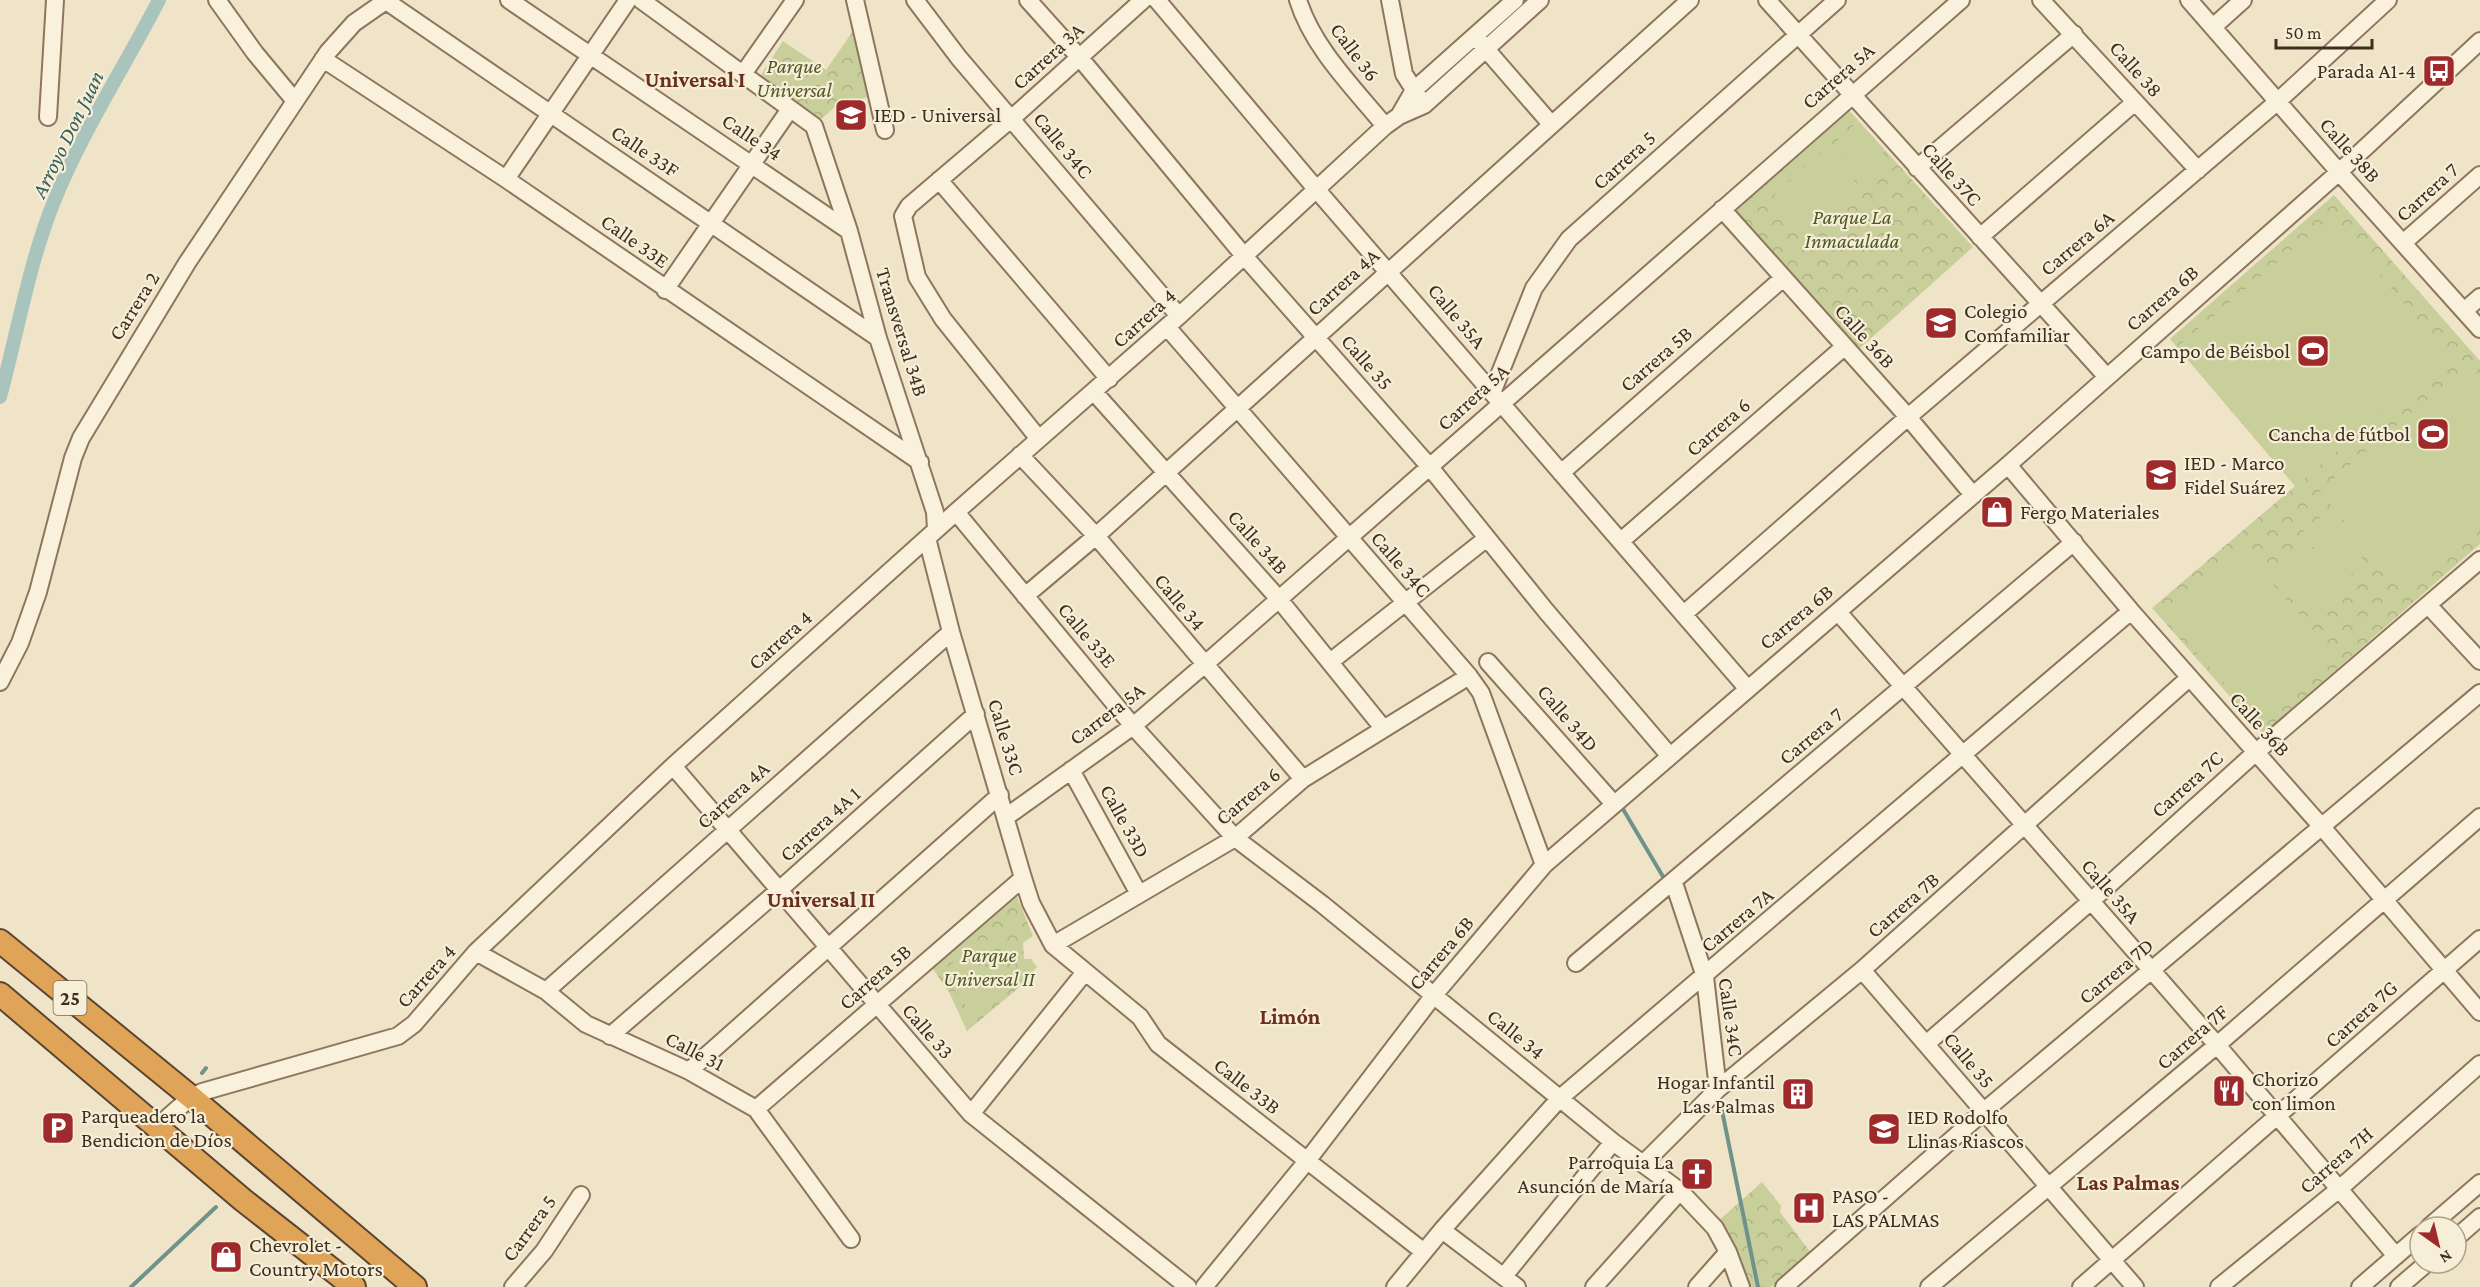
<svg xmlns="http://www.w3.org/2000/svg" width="2480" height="1287" font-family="'Crimson Pro',serif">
  <defs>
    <pattern id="forest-crowns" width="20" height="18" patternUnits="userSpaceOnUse" patternTransform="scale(1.5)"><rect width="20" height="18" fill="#c9cf9b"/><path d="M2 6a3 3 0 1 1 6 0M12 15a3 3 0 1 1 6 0" fill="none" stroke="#aeb285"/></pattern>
  </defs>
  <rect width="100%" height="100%" fill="#f0e4c8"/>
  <!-- forest -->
  <path fill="url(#forest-crowns)" d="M855,28L871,96L836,106L817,123L757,81L783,41L826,70Z
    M1845,106L1973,247L1858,350L1730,210Z
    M2334,195L2480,361V544L2263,734L2152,608L2295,486L2170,339Z
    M1016,894L1033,936L1023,943L1024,959H1031L1037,967L1015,991L967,1031L949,992L933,969Z
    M1762,1182L1781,1206L1780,1212L1811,1253L1771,1287H1749L1716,1223Z"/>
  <!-- garden -->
  <path fill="#c9cf9b" d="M1856,123L1888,159L1867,178L1835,142Z
    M1826,148L1858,185L1806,231L1773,196Z
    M2331,217L2449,357L2295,486L2178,346Z
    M2469,364L2480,378V529L2405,593L2319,491Z
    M2326,513L2366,563L2342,583L2302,533Z
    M2241,548L2338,658L2261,725L2164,615Z
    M2308,551L2343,594L2313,619L2277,575Z
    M968,952L1002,997L975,1018L941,972Z"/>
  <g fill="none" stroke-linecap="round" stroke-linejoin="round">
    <!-- stream -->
    <path stroke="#6f938a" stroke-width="4" d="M1620,804L1665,880
      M202,1073L206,1068
      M1719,1096L1758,1287
      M131,1287L216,1207"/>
    <!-- canal -->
    <path stroke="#a9c4bc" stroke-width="14" d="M0,397C18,331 29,262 55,199C83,130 125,66 159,0"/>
    <!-- minor casing -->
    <g stroke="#8d765c" stroke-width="20">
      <path id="minor" d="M217,0L255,53L295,101
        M509,0L849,231
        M641,0L814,126L849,231L878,338L935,512L936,530
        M855,0L885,130
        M915,0L959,58L1179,316
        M1028,0L1080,58L1245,257L1429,466L1546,611L1669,755
        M1157,0L1317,190L1747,688
        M1298,0C1313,48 1353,87 1385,126
        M1390,0L1404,74L1420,99
        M1767,0L2107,377
        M2041,0L2198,170
        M2189,0L2339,172L2480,329
        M386,1L878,338
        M2213,27L2243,0
        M1479,41L1551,124
        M323,59L506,179L920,462
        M743,74L795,0
        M1399,116L1414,90L1515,0
        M48,117L55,0
        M1917,168L2074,34
        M506,179L628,0
        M939,180L1109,379
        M1722,209L1908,417L1973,495
        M1980,237L2135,102
        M2403,243L2480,175
        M665,290L790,109
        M2464,311L2480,297
        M1167,327L1469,676L1481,693L1544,865
        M1094,392L1278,598L1383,728
        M1492,393L1534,288L1569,239L1837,0
        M1039,439L943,319L917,277L903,216L909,206L1011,119L1143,0
        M1020,455L1096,536L1303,779
        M2008,465L2131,611L2322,827L2480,1012
        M1561,473L1782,279
        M956,512L1133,726L1235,838L1322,904L1613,1142L1680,1191L1715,1228L1728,1252L1741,1287
        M927,538L951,632L1023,878L1031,903L1053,945L1140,1017L1158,1044L1424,1252
        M1621,541L1844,347
        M1025,596L1096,536L1690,0
        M2428,605L2480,661
        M1838,612L2217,1045L2396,1256
        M1685,613L1908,417L2277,102L2388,0
        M1330,662L1487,538
        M1488,662L1614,804
        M0,682L20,643L38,592L73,458L81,438L187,263L328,52L354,23L387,0
        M673,766L971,1114L1188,1287
        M1071,770L1139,894
        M1006,817L1133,726L1204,665L1961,0
        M1674,883L1705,977L1718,1089
        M1053,945L1235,838L1303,779L1469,676
        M476,952L546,991L586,1024L689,1071L756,1109L851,1239
        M1576,963L2074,542
        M1862,970L2135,1287
        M546,991L951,632
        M610,1036L778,891L976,714
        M1926,1044L2090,902L2255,753L2480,560
        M689,1071L1000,795
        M756,1109L1023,878
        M971,1114L1085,972
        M157,1127L191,1097L202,1092L398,1036L414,1024L476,952L673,766L956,512L1179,316L1385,126L1399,116L1424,105L1540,0
        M1644,1163L1718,1089L1862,970L2189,678
        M2429,1227L2480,1183
        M1442,1230L1517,1287
        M2456,1238L2480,1217
        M1504,1276L1613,1142
        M513,1287L544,1251L581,1195
        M1204,1287L1307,1161L1434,995L1544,865L2008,465L2339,172L2480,41
        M1395,1287L1442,1230L1560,1098L2131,611
        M1594,1287L1680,1191
        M1697,1287L1728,1252
        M1784,1287L1983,1112L2480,693
        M1929,1287L2217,1045L2480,817
        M2081,1287L2480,939
        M2219,1287L2338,1190L2480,1064
        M2360,1287L2420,1235
        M2399,1287L2427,1263"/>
    </g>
    <!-- highway casing -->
    <g stroke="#5b4430" stroke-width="26">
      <path id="highway" d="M0,941L191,1097L415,1287
        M0,994L243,1200L354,1287"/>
    </g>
    <!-- minor -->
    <use href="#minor" stroke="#faf1dc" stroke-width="16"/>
    <!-- highway -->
    <use href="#highway" stroke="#e0a458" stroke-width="22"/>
  </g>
  <!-- icons -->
  <defs>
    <g id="bus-square" transform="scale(1.725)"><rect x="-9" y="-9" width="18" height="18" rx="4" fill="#9e2a2b" stroke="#f7eed8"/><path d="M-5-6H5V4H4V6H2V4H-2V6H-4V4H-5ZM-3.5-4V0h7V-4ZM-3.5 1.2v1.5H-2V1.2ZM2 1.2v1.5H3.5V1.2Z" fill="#fff"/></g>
    <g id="school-square" transform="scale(1.725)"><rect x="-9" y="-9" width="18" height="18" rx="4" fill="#9e2a2b" stroke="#f7eed8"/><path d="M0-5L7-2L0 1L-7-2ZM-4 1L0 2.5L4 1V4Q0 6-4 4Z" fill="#fff"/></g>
    <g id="stadium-square" transform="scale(1.725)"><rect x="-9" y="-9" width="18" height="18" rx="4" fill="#9e2a2b" stroke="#f7eed8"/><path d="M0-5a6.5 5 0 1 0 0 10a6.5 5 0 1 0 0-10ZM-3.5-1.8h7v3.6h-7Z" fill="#fff"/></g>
    <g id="shop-square" transform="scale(1.725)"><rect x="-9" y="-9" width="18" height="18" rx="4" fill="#9e2a2b" stroke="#f7eed8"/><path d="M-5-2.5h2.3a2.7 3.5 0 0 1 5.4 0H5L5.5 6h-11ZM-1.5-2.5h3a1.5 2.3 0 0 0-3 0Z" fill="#fff"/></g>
    <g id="restaurant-square" transform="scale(1.725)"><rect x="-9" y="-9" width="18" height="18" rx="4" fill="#9e2a2b" stroke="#f7eed8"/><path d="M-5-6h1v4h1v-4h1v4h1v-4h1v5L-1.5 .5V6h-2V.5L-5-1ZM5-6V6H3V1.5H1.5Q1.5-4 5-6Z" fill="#fff"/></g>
    <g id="building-square" transform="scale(1.725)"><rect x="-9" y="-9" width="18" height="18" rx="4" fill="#9e2a2b" stroke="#f7eed8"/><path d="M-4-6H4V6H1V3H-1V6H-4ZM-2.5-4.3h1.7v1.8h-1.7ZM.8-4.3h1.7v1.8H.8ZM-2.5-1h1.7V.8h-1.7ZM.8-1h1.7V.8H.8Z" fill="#fff"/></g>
    <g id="parking-square" transform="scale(1.725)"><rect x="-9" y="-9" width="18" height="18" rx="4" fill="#9e2a2b" stroke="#f7eed8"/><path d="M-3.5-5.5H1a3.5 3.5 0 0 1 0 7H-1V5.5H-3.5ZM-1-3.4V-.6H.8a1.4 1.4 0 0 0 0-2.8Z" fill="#fff"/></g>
    <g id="church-square" transform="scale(1.725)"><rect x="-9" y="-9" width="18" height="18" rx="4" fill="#9e2a2b" stroke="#f7eed8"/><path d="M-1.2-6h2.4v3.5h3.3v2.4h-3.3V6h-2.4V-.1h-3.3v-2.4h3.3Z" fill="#fff"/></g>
    <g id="hospital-square" transform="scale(1.725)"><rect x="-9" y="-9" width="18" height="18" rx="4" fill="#9e2a2b" stroke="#f7eed8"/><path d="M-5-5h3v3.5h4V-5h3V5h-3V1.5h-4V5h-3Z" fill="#fff"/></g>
  </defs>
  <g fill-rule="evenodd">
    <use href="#bus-square" x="2439" y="71"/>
    <use href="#school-square" x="851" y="115"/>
    <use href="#school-square" x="1941" y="323"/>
    <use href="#stadium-square" x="2313" y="351"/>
    <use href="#stadium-square" x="2433" y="434"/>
    <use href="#school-square" x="2161" y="475"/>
    <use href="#shop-square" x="1997" y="512"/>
    <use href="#restaurant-square" x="2229" y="1091"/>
    <use href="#building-square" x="1798" y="1094"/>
    <use href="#parking-square" x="58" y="1128"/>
    <use href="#school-square" x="1884" y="1129"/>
    <use href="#church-square" x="1697" y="1174"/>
    <use href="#hospital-square" x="1809" y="1208"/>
    <use href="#shop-square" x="226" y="1257"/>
  </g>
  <g text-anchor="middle" stroke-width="4.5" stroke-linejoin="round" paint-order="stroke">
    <!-- shield labels -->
    <rect fill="#f7eed8" stroke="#756857" stroke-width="1.5" x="53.5" y="981" width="33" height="34" rx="4.5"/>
    <g font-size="20" font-weight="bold" fill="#3d2e20">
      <text x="70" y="1005">25</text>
    </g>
    <!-- street labels -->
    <g font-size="21" fill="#3d2e20" stroke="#f7eed8">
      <text transform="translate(1355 52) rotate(53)" y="7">Calle 36</text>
      <text transform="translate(1048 56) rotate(-42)" y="7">Carrera 3A</text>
      <text transform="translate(2136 69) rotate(48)" y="7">Calle 38</text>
      <text transform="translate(1838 76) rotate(-41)" y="7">Carrera 5A</text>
      <text transform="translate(752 137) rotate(34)" y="7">Calle 34</text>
      <text transform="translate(1063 145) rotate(50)" y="7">Calle 34C</text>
      <text transform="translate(2350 150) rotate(48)" y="7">Calle 38B</text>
      <text transform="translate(645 151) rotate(34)" y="7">Calle 33F</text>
      <text transform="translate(1624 160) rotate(-42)" y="7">Carrera 5</text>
      <text transform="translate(1952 174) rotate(48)" y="7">Calle 37C</text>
      <text transform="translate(2427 192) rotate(-42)" y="7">Carrera 7</text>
      <text transform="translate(635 241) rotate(35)" y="7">Calle 33E</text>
      <text transform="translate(2077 243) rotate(-40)" y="7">Carrera 6A</text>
      <text transform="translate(1343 282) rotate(-42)" y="7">Carrera 4A</text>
      <text transform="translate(2162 298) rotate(-41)" y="7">Carrera 6B</text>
      <text transform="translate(134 306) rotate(-58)" y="7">Carrera 2</text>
      <text transform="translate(1457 316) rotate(50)" y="7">Calle 35A</text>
      <text transform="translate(1144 318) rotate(-42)" y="7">Carrera 4</text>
      <text transform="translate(902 332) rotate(73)" y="7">Transversal 34B</text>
      <text transform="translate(1865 336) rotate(48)" y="7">Calle 36B</text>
      <text transform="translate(1656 359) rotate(-41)" y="7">Carrera 5B</text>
      <text transform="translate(1367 362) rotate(49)" y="7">Calle 35</text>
      <text transform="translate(1473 397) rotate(-42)" y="7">Carrera 5A</text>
      <text transform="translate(1718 427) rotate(-41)" y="7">Carrera 6</text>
      <text transform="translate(1258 542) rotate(48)" y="7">Calle 34B</text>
      <text transform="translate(1401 564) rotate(49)" y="7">Calle 34C</text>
      <text transform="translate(1180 602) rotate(50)" y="7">Calle 34</text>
      <text transform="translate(1796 617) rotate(-40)" y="7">Carrera 6B</text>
      <text transform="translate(1087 635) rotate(50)" y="7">Calle 33E</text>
      <text transform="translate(780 640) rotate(-42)" y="7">Carrera 4</text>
      <text transform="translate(1107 714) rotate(-37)" y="7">Carrera 5A</text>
      <text transform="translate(1568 718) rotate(49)" y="7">Calle 34D</text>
      <text transform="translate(2260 724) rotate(48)" y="7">Calle 36B</text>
      <text transform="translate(1811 736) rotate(-40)" y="7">Carrera 7</text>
      <text transform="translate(1006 737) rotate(73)" y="7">Calle 33C</text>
      <text transform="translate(2187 784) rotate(-42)" y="7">Carrera 7C</text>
      <text transform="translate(733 795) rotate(-42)" y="7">Carrera 4A</text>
      <text transform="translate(1248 796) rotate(-40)" y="7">Carrera 6</text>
      <text transform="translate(1125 821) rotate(61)" y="7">Calle 33D</text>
      <text transform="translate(820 824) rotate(-42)" y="7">Carrera 4A 1</text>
      <text transform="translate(2111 891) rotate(49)" y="7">Calle 35A</text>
      <text transform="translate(1903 905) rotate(-41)" y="7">Carrera 7B</text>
      <text transform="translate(1737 920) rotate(-40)" y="7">Carrera 7A</text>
      <text transform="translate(1441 953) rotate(-50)" y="7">Carrera 6B</text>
      <text transform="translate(2116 971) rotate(-40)" y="7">Carrera 7D</text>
      <text transform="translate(426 976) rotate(-48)" y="7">Carrera 4</text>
      <text transform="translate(875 977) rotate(-41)" y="7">Carrera 5B</text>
      <text transform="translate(2361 1014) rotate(-42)" y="7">Carrera 7G</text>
      <text transform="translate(1731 1017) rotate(82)" y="7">Calle 34C</text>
      <text transform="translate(928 1031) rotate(49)" y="7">Calle 33</text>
      <text transform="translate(1516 1034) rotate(39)" y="7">Calle 34</text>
      <text transform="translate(2192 1037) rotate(-41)" y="7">Carrera 7F</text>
      <text transform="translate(695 1051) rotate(27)" y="7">Calle 31</text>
      <text transform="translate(1969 1060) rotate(50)" y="7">Calle 35</text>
      <text transform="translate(1247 1086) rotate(38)" y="7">Calle 33B</text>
      <text transform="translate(2336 1160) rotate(-41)" y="7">Carrera 7H</text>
      <text transform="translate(529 1228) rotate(-54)" y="7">Carrera 5</text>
    </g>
    <!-- park labels -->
    <g font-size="21" font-style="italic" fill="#4d5a26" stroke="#f7eed8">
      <text x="794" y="73">Parque<tspan x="794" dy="24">Universal</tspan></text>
      <text x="1852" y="224">Parque La<tspan x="1852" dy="24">Inmaculada</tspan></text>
      <text x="989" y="962">Parque<tspan x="989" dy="24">Universal II</tspan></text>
    </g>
    <!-- poi labels -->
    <g font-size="21" fill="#3d2e20" stroke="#f7eed8" text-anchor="start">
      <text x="2416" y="78" text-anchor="end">Parada A1-4</text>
      <text x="874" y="122">IED - Universal</text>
      <text x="1964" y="318">Colegio<tspan x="1964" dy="24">Comfamiliar</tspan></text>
      <text x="2290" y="358" text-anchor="end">Campo de Béisbol</text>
      <text x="2410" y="441" text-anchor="end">Cancha de fútbol</text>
      <text x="2184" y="470">IED - Marco<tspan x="2184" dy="24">Fidel Suárez</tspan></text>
      <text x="2020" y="519">Fergo Materiales</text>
      <text x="2252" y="1086">Chorizo<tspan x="2252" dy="24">con limon</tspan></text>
      <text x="1775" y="1089" text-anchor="end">Hogar Infantil<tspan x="1775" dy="24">Las Palmas</tspan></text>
      <text x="81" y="1123">Parqueadero la<tspan x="81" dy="24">Bendicion de Díos</tspan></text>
      <text x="1907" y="1124">IED Rodolfo<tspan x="1907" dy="24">Llinas Riascos</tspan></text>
      <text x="1674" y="1169" text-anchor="end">Parroquia La<tspan x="1674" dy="24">Asunción de María</tspan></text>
      <text x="1832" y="1203">PASO -<tspan x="1832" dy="24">LAS PALMAS</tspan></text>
      <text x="249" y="1252">Chevrolet -<tspan x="249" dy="24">Country Motors</tspan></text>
    </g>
    <!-- neighbourhood labels -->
    <g font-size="22" font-weight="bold" fill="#6b2e1e" stroke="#f7eed8">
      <text x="695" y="87">Universal I</text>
      <text x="821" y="907">Universal II</text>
      <text x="1290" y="1024">Limón</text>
      <text x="2128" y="1190">Las Palmas</text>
    </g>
    <!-- water labels -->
    <g font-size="22" font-style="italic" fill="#2f5d5a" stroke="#f7eed8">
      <text transform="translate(67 134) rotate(-64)" y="8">Arroyo Don Juan</text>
    </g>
  </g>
  <!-- north arrow -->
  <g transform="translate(2438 1245) rotate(146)"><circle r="28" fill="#f7eed8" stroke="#ada18e" stroke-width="1.5"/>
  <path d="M0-4.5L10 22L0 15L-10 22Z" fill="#9e2a2b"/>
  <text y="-9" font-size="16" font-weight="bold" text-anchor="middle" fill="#3d2e20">N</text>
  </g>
  <!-- scale -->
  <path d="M2276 39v9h96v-9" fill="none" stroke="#3d2e20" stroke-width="3"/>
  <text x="2285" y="39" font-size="18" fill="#3d2e20" stroke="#f7eed8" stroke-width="4.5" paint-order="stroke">50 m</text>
</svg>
